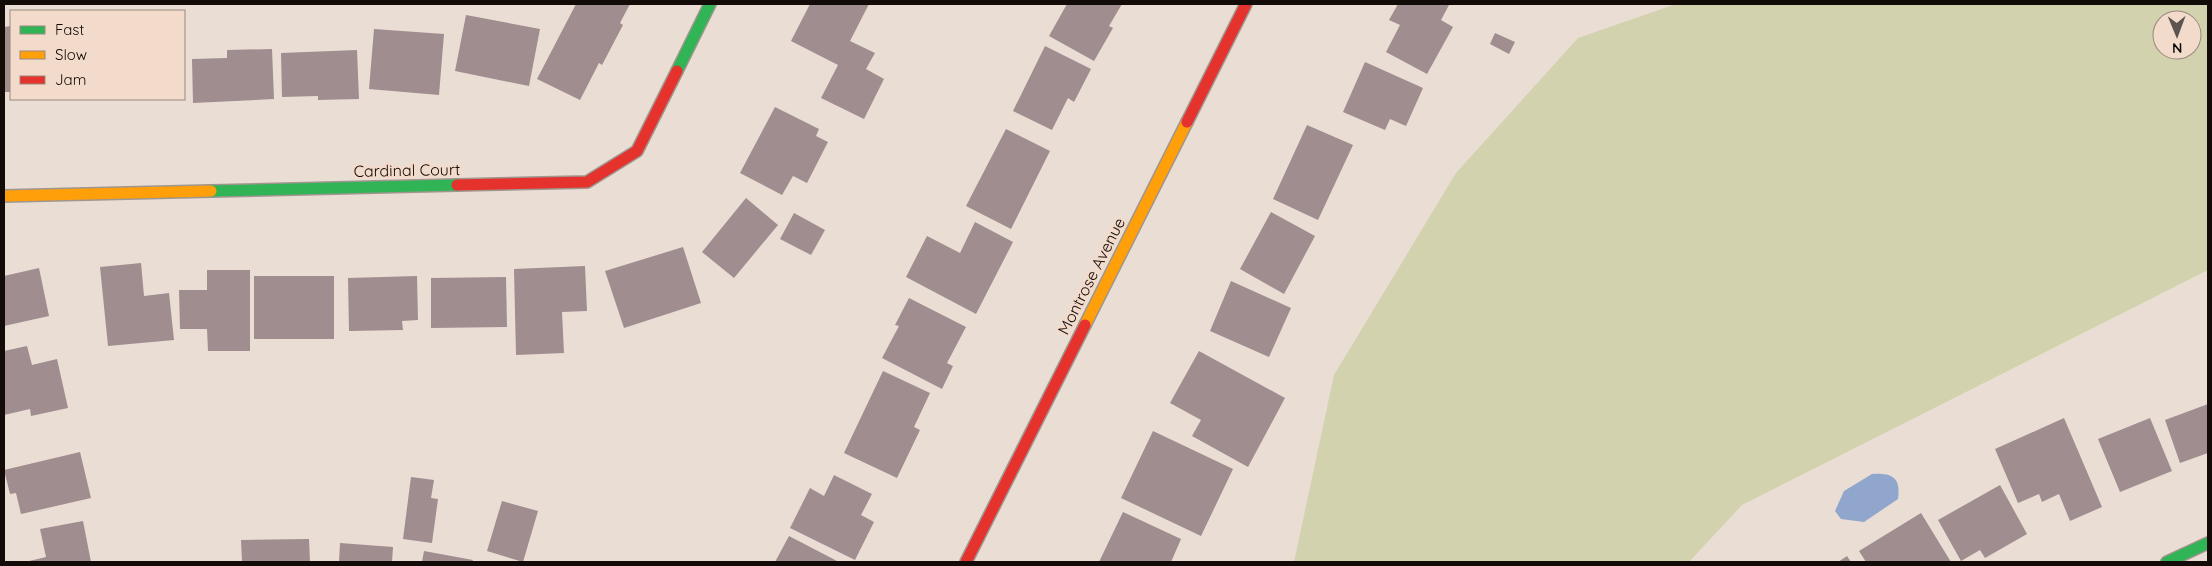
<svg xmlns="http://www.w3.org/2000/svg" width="2212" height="566" font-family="Quicksand,sans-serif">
  <rect width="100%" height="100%" fill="#eaddd4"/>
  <!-- green -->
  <path fill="#d2d2ae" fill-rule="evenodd" d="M1676,4H2208V270L1742,505L1689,562H1294L1334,375L1456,173L1578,38ZM2162,20H2192V50H2162Z"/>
  <!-- water -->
  <path fill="#90a6cc" d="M1872,474C1892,473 1901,477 1898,499L1864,522L1841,519L1835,511L1844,491Z"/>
  <!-- building -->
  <path fill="#9f8d8f" d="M576,4H630L620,23L623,25L602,65L599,63L580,100L537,79Z
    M810,4H869L850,41L875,53L866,69L884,79L864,119L821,98L838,65L791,41Z
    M1067,4H1122L1109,26L1113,28L1094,61L1049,36Z
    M1398,4L1449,5L1441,20L1453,27L1427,74L1386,52L1400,25L1389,20Z
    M466,15L540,29L529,86L455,71Z
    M11,26V92H4V27Z
    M374,29L444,34L439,95L369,89Z
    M1495,33L1515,42L1509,54L1490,44Z
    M1045,46L1091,69L1074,102L1068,98L1052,130L1013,111Z
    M272,49L274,99L193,103L192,59L227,58V50Z
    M357,50L359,99L318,100V96L282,97L281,53Z
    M1365,62L1423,88L1406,126L1390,119L1385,130L1343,112Z
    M775,107L819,129L816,136L828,142L807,183L793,176L782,195L740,173Z
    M1307,125L1353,145L1318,220L1273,199Z
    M1006,129L1050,151L1011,229L966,206Z
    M746,198L778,225L734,278L702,252Z
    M1271,212L1315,236L1284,294L1240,269Z
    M794,213L825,230L811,255L780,239Z
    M975,222L1013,242L976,314L906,277L927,236L960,253Z
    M683,247L701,303L624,328L605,271Z
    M141,263L144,296L169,293L174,340L108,346L100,267Z
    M585,266L587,311L562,312L564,353L516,355L514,269Z
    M39,268L49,316L4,326V276Z
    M207,270H250V351H208L207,329H180L179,290H207Z
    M254,276H334V339H254Z
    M417,276L418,320L402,321L403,330L349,331L348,278Z
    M506,277L507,327L431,328V278Z
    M1231,281L1291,308L1269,357L1210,331Z
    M909,298L966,327L947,363L953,366L942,389L882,358L899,326L895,325Z
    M27,346L32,365L57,359L68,408L31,416L30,409L4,415V351Z
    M1199,351L1285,398L1248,467L1192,436L1201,420L1170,403Z
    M883,371L930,393L914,427L920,430L897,478L844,453Z
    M2208,404V453L2180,463L2165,420Z
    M2064,418L2102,507L2070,521L2059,494L2042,502L2039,494L2018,503L1995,449Z
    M2150,418L2172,471L2120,492L2098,439Z
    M1153,431L1233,469L1201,536L1121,498Z
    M80,452L91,498L21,514L16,493L10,494L4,470Z
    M834,475L872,494L861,515L874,522L855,560L790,528L810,488L824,496Z
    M411,477L434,480L431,498L438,499L432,543L403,539Z
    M2000,485L2027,534L1985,558L1980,550L1961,561L1938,520Z
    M502,501L538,511L523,562L487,551Z
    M1123,512L1181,539L1171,562H1099Z
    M1921,513L1951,562H1866L1859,551Z
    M83,521L91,562H25L46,557L40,529Z
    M789,536L839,562H775Z
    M309,539L310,562H242L241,540Z
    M340,543L393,547L392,562H339Z
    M424,551L473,560L472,562H422Z
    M1847,556L1851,562H1838Z"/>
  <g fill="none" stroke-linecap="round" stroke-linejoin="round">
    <!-- fast casing -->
    <g stroke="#9f968f" stroke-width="14">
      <path id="fast" d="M677,71L710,4
        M211,191L457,185
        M2167,562L2208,543"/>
    </g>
    <!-- slow casing -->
    <g stroke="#9f968f" stroke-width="14">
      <path id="slow" d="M4,196L211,191
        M1085,325L1187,122"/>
    </g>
    <!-- jam casing -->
    <g stroke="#9f968f" stroke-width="14">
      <path id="jam" d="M1187,122L1246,4
        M457,185L587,182L637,151L677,71
        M966,562L1085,325"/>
    </g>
    <!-- fast -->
    <use href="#fast" stroke="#30b455" stroke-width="11"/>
    <!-- slow -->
    <use href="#slow" stroke="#ff9f0a" stroke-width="11"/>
    <!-- jam -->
    <use href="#jam" stroke="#e5322d" stroke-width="11"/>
  </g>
  <g text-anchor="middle" stroke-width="5" stroke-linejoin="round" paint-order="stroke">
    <!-- street labels -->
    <g font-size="16" fill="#130b07" stroke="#f3dbcb">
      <text transform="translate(407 170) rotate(-1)" y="6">Cardinal Court</text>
      <text transform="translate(1091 276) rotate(-63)" y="6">Montrose Avenue</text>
    </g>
  </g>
  <!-- border -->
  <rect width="2212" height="566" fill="none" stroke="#130b07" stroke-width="10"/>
  <!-- legend -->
  <rect x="10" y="10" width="175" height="90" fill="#f3dbcb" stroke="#99887d"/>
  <rect x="20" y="26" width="25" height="8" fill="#30b455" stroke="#99887d"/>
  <text x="55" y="35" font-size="15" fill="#130b07">Fast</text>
  <rect x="20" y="51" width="25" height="8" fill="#ff9f0a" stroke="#99887d"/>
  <text x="55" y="60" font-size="15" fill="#130b07">Slow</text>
  <rect x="20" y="76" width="25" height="8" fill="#e5322d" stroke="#99887d"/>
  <text x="55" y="85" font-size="15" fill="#130b07">Jam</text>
  <!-- north arrow -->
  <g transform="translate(2177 35) rotate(179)"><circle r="24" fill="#f3dbcb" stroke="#99887d"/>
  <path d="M0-4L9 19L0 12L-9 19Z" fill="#5e544f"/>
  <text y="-8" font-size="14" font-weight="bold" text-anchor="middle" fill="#130b07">N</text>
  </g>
</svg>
